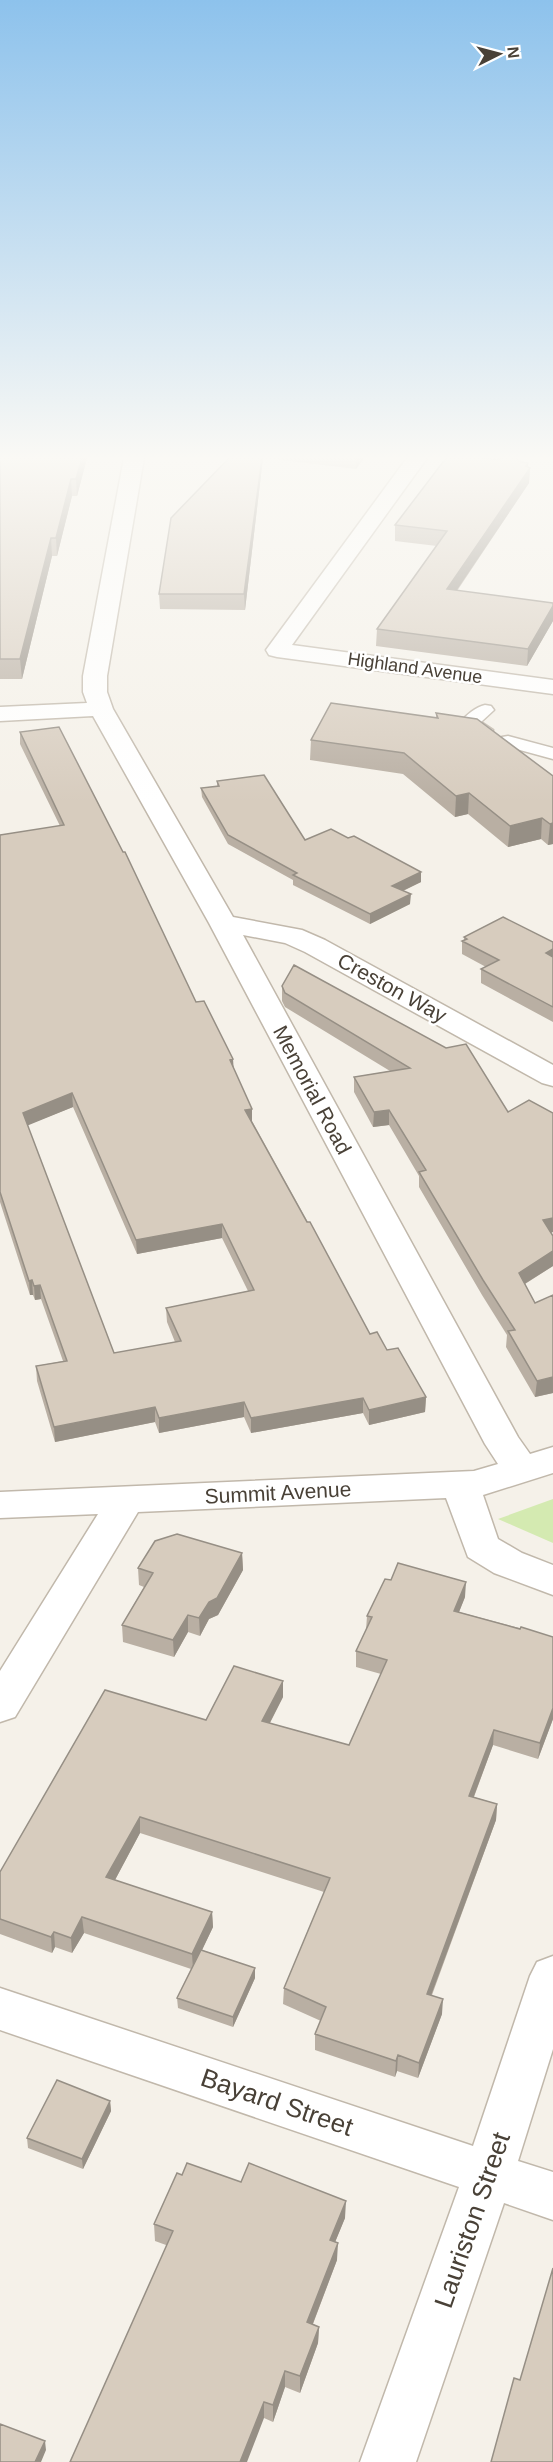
<svg xmlns="http://www.w3.org/2000/svg" width="553" height="2462" font-family="Arial,sans-serif">
  <rect width="100%" height="100%" fill="#f5f1e9"/>
  <!-- green -->
  <path fill="#d4eab1" d="M553,1499V1543L498,1519Z"/>
  <g fill="none" stroke-linecap="round" stroke-linejoin="round">
    <!-- service casing -->
    <g stroke="#c1b8ab" stroke-width="3">
      <path id="service" d="M485,705L491,706L494,710L481,722L493,730L490,734C480,736 466,731 460,723C466,715 476,707 485,705Z
        M508,736L553,748V759L502,745L499,741L502,737Z"/>
    </g>
    <!-- minor casing -->
    <g stroke="#c1b8ab" stroke-width="3">
      <path id="minor" d="M124,458H144L107,676V692L113,709L233,917L302,930L325,940L553,1065V1086L542,1083L305,952L285,943L243,935L518,1437L530,1454L553,1447V1473L483,1495L498,1539L522,1553L553,1565V1595L494,1573L468,1557L446,1498L138,1512L15,1717L0,1722V1671L98,1514L0,1518V1492L474,1471L498,1464L485,1444L209,923L93,716L0,721V707L87,703L83,692V676Z
        M407,458H427L292,645L553,680V694L277,657L269,655L266,650Z
        M553,1956V2049L518,2161L553,2172V2220L504,2203L416,2462H360L459,2187L0,2030V1988L473,2146L530,1976L537,1962Z"/>
    </g>
    <!-- service -->
    <use href="#service" fill="#fff" fill-rule="evenodd"/>
    <!-- minor -->
    <use href="#minor" fill="#fff" fill-rule="evenodd"/>
  </g>
  <!-- wall -->
  <path fill="#b9afa3" fill-rule="evenodd" d="M0,458H87L77,496H72L57,556H52L22,679H0Z
    M263,458L245,610L160,609L159,594Z
    M265,458H364L356,469Z
    M528,467L530,468L529,483L457,591L553,603V621L527,666L376,646L377,629L437,546L395,541V525Z
    M436,713L553,776V844L548,845L541,839L508,847L468,814L455,817L403,774L310,760L311,740L436,718Z
    M20,732L196,1002L233,1069L252,1121L370,1334L387,1350L426,1397L425,1412L369,1425L363,1413L251,1433L244,1417L159,1433L155,1422L55,1442L37,1381L36,1366L63,1361L41,1299L35,1300L33,1295H30L0,1202V835L60,826L20,744ZM73,1107L137,1254L222,1238L248,1291L166,1308L167,1322L175,1342L114,1353L27,1125Z
    M217,781L305,840L348,838L421,872V882L403,891L410,904L370,924L293,885V880L228,844L202,797L201,788L217,786Z
    M464,937L553,942V1022L481,983V969L486,967L462,954V941L464,940Z
    M282,986L446,1048L553,1232L551,1233L553,1236V1266L525,1284L535,1303L553,1295V1393L535,1397L506,1347L507,1335L482,1295L419,1187V1176L389,1125L373,1127L354,1092V1077L390,1071L285,1007L282,1001Z
    M242,1553L243,1570L218,1615L209,1619L200,1636L188,1632L174,1657L123,1642L122,1625L144,1587L139,1585L138,1568Z
    M465,1597L459,1612L553,1637V1719L538,1759L493,1745L474,1797L497,1804L496,1820L432,1995L442,2014L418,2078L397,2071L395,2077L315,2050V2034L321,2021L283,2004L284,1988L324,1892L140,1833L115,1880L212,1912L213,1927L202,1950L255,1968V1978L233,2027L178,2008L177,1998L191,1969L84,1933L72,1953L55,1947L52,1953L0,1934V1872L206,1720L283,1697L270,1723L349,1745L381,1674L356,1667V1651L366,1630L367,1616Z
    M110,2101L111,2111L83,2169L28,2148L27,2138Z
    M345,2218L335,2242L337,2260L313,2324L319,2327L318,2343L300,2393L285,2387L273,2422L264,2418L166,2245L155,2241L154,2224Z"/>
  <!-- shaded-wall -->
  <path fill="#968f85" d="M82,458H87L77,496L76,479Z
    M262,458H263L245,610L244,594Z
    M356,458H364L356,469Z
    M528,463V471L530,468L529,483L446,606L447,589Z
    M71,479L72,496L57,556L56,538Z
    M51,538L52,556L22,679L20,659Z
    M553,606V621L527,666L528,649Z
    M469,793L468,814L455,817L456,796Z
    M542,818L541,839L508,847L510,826Z
    M553,823V844L548,845L550,824Z
    M421,872V882L392,896V886Z
    M411,894L410,904L370,924V914Z
    M553,949V962L546,953Z
    M233,1059L234,1073L230,1060Z
    M72,1093L73,1107L24,1127L23,1113Z
    M252,1109V1123L245,1110Z
    M389,1110V1125L373,1127L374,1112Z
    M553,1218V1232L541,1235L543,1220Z
    M222,1224V1238L137,1254L136,1240Z
    M553,1251V1266L518,1288L519,1273Z
    M32,1280L33,1295H30L29,1281Z
    M40,1285L41,1299L35,1300L34,1286Z
    M553,1377V1393L535,1397L537,1381Z
    M426,1397L425,1412L369,1425V1410Z
    M363,1398V1413L251,1433V1418Z
    M244,1402V1417L159,1433V1418Z
    M155,1407V1422L55,1442L54,1427Z
    M242,1553L243,1570L218,1615L209,1619L200,1636L199,1618L209,1602Z
    M466,1582L465,1597L453,1627L454,1611Z
    M188,1615V1632L174,1657L173,1640Z
    M283,1681V1697L263,1736L262,1721Z
    M553,1708V1719L538,1759L540,1743Z
    M494,1730L493,1745L468,1812L469,1796Z
    M497,1804L496,1820L426,2009L427,1994Z
    M140,1817V1833L108,1893L106,1877Z
    M212,1912L213,1927L193,1969L192,1954Z
    M82,1917L84,1933L72,1953L71,1938Z
    M54,1932L55,1947L52,1953L51,1937Z
    M255,1968V1978L233,2027V2017Z
    M443,1999L442,2014L418,2078L419,2063Z
    M398,2055L397,2071L395,2077L396,2061Z
    M110,2101L111,2111L83,2169L82,2159Z
    M346,2201L345,2218L329,2257L330,2240Z
    M338,2243L337,2260L307,2339V2322Z
    M319,2327L318,2343L300,2393V2376Z
    M285,2371V2387L273,2422V2405Z
    M264,2402V2418L247,2462H240Z
    M45,2441L46,2450L41,2462H35Z"/>
  <!-- building -->
  <path fill="#d7ccbe" stroke="#968f85" stroke-width="1.5" fill-rule="evenodd" d="M0,458H82L76,479H71L56,538H51L20,659H0Z
    M229,458H262L244,594H159L171,518Z
    M446,458H483L499,460L500,458H515L521,462L528,463L526,466L530,468L447,589L553,603V606L528,649L377,629L447,531L395,525Z
    M331,703L438,718L436,713L477,719L553,776V823L550,824L542,818L510,826L469,793L456,796L404,753L311,740Z
    M59,727L123,852H125L196,1002L204,1001L233,1059L230,1060L252,1109L245,1110L307,1222H310L370,1334L377,1332L387,1350L398,1348L426,1397L369,1410L363,1398L251,1418L244,1402L159,1418L155,1407L54,1427L36,1366L67,1361L40,1285L34,1286L32,1280L29,1281L0,1192V835L64,825L20,732ZM72,1093L136,1240L222,1224L254,1290L166,1308L181,1341L114,1353L23,1113Z
    M264,775L305,840L331,829L348,838L354,836L421,872L392,886L411,894L370,914L293,875L297,873L228,835L201,788L219,786L217,781Z
    M503,917L553,942V949L546,953L553,957V1007L481,969L499,960L462,941L467,939L464,937Z
    M294,965L446,1048L466,1044L508,1112L529,1100L553,1113V1218L543,1220L553,1236V1251L519,1273L535,1303L553,1295V1377L537,1381L508,1331L515,1330L483,1280L419,1172L426,1170L389,1110L374,1112L354,1077L410,1068L285,993L282,986Z
    M177,1534L242,1553L217,1598L209,1602L199,1618L188,1615L173,1640L122,1625L153,1573L138,1568L155,1541Z
    M398,1563L466,1582L454,1611L520,1629L521,1627L553,1637V1708L540,1743L494,1730L469,1796L497,1804L427,1994L443,1999L419,2063L398,2055L396,2061L315,2034L326,2007L284,1988L330,1878L140,1817L106,1877L212,1912L192,1954L82,1917L71,1938L54,1932L51,1937L0,1919V1872L105,1690L206,1720L234,1666L283,1681L262,1721L349,1745L387,1660L356,1651L372,1617L367,1616L385,1579L391,1580Z
    M201,1950L255,1968L233,2017L177,1998Z
    M57,2080L110,2101L82,2159L27,2138Z
    M187,2163L241,2182L249,2163L346,2201L330,2240L338,2243L307,2322L319,2327L300,2376L285,2371L273,2405L264,2402L240,2462H70L173,2231L154,2224L177,2173L182,2175Z
    M553,2268V2462H491L514,2378L520,2380Z
    M0,2424L45,2441L35,2462H0Z"/>
  <!-- sky -->
  <linearGradient id="sky" x2="0" y2="1"><stop stop-color="#8dc2ec"/><stop offset="0.57" stop-color="#faf9f5"/><stop offset="1" stop-color="#faf9f5" stop-opacity="0"/></linearGradient>
  <rect width="553" height="803" fill="url(#sky)"/>
  <g text-anchor="middle" stroke-width="5" stroke-linejoin="round" paint-order="stroke">
    <!-- far-street labels -->
    <g font-size="18" fill="#494137" stroke="#fff">
      <text transform="translate(415 668) rotate(8)" y="6">Highland Avenue</text>
    </g>
    <!-- street labels -->
    <g font-size="21" fill="#494137" stroke="#fff">
      <text transform="translate(392 988) rotate(29)" y="7">Creston Way</text>
      <text transform="translate(312 1090) rotate(62)" y="7">Memorial Road</text>
      <text transform="translate(278 1493) rotate(-3)" y="7">Summit Avenue</text>
    </g>
    <!-- near-street labels -->
    <g font-size="26" fill="#494137" stroke="#fff">
      <text transform="translate(277 2102) rotate(19)" y="9">Bayard Street</text>
      <text transform="translate(472 2220) rotate(-71)" y="9">Lauriston Street</text>
    </g>
  </g>
  <!-- north arrow -->
  <g transform="translate(499 54) rotate(84)" stroke="#ffffff" stroke-width="4.5" paint-order="stroke">
  <path d="M0-4.5L10 22L0 15L-10 22Z" fill="#494137"/>
  <text y="-9" font-size="16" font-weight="bold" text-anchor="middle" fill="#494137">N</text>
  </g>
</svg>
